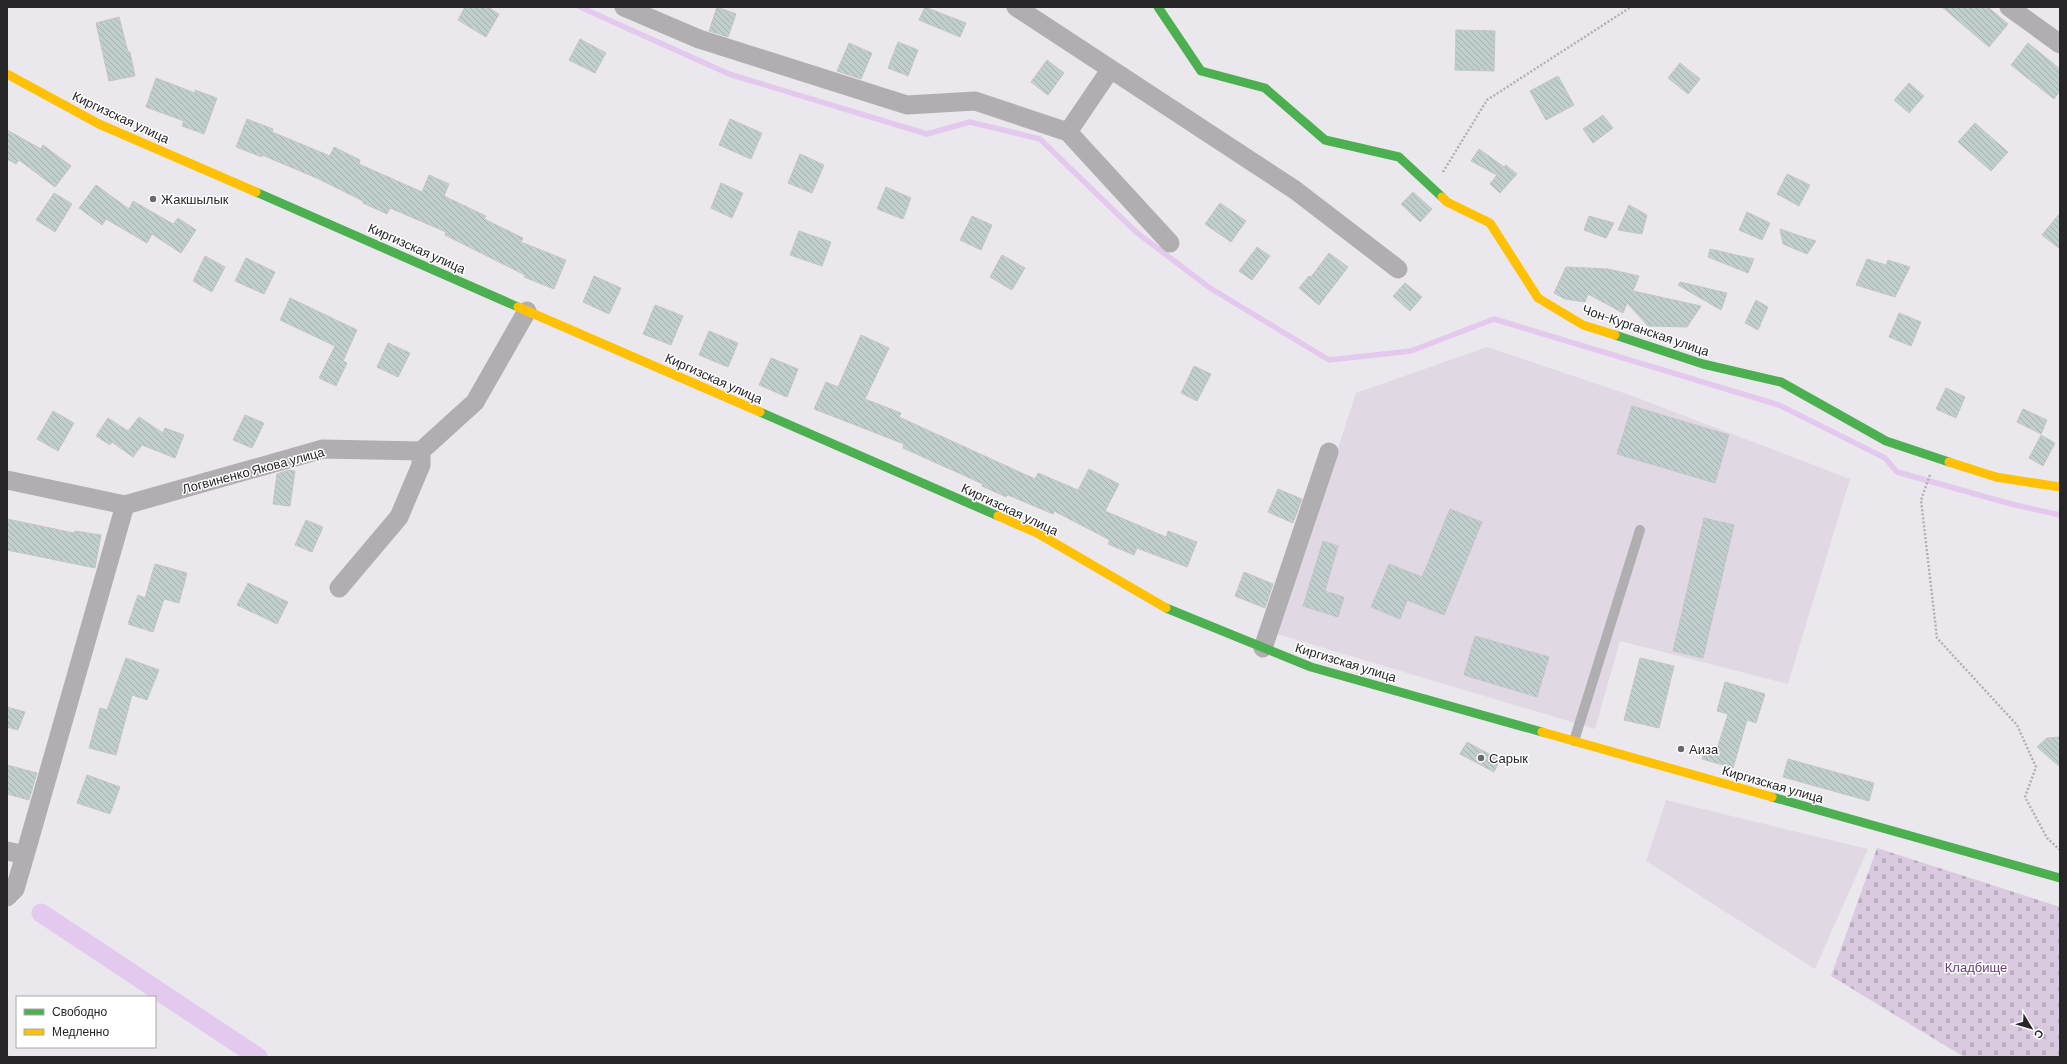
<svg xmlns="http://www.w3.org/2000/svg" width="2067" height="1064" font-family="Barlow,sans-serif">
  <defs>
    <pattern id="cemetery-stones" width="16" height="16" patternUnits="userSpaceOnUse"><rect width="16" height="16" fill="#d9cadf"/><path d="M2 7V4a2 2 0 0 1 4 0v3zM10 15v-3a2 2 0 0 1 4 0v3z" fill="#baadbf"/></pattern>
    <pattern id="building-back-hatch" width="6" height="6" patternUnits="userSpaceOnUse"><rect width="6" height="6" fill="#c0cece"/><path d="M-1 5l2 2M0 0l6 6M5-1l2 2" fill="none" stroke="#a5b1b1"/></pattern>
  </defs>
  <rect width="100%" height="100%" fill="#ebe8ed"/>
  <!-- built -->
  <path fill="#e0d9e3" d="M1487,347L1627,394L1850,479L1788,684L1620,641L1595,729L1277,634L1356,393Z
    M1666,800L1868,849L1815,969L1646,861Z"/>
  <!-- cemetery -->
  <path fill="url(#cemetery-stones)" d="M1877,848L2060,907V1057H1964L1831,976Z"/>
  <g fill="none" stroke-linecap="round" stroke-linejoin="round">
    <!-- stream -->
    <path stroke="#e3c9ee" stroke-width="5.5" d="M580,7L729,74L927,134L970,122L1040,139L1136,232L1210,288L1329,360L1411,351L1494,319L1779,405L1885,458L1897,472L2011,504L2060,515"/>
    <!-- canal -->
    <path stroke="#e3c9ee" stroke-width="19" d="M41,913L258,1057"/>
  </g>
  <!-- building -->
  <path fill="url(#building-back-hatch)" stroke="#c4c5c6" d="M465,7H488L499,14L486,37L458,20Z
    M717,7L736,14L728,37L709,31Z
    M925,7L966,23L960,37L919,20Z
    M1942,7H1988L2008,24L1989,47Z
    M119,17L128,52H130L135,76L109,81L96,23Z
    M1456,30L1495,31L1494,71L1455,70Z
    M580,39L606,53L595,73L569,60Z
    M898,42L918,50L908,76L888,68Z
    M849,43L872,53L861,79L837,71Z
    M2028,43L2060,69V91L2054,99L2011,65Z
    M1047,60L1064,73L1048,95L1031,82Z
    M1680,63L1700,79L1688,94L1668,78Z
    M1558,76L1574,105L1546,120L1530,91Z
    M156,78L195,93V90L217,98L204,134L182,126L184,121L146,107Z
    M1909,83L1924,96L1909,113L1894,100Z
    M1603,115L1613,128L1593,143L1583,129Z
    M247,119L273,129L272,132L330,156L334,147L360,160L359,164L422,192L429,175L449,184L444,196L486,216L484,219L523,238L521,242L566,260L554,289L524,277L525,275L445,235L446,232L390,208L387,214L363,203V201L319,179L262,155V157L236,147Z
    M730,119L762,133L751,159L719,145Z
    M1975,123L2008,152L1991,171L1958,142Z
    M7,130L41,149L43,145L71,166L55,187L19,160L16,164L7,159Z
    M1479,149L1504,167L1506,165L1517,174L1500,193L1490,184L1497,175L1471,161Z
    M800,154L824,165L812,193L788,183Z
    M1787,174L1810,185L1799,206L1777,194Z
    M721,183L743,193L732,218L711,208Z
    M96,185L129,209L133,201L173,224L178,218L196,230L181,253L152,234L147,243L106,219L102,225L79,208Z
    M886,187L911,198L903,219L877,209Z
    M1413,192L1432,209L1420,222L1401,204Z
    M54,193L72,204L55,232L36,220Z
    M1220,203L1246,221L1231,242L1205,224Z
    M1629,205L1647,215L1642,234L1618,230Z
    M1747,212L1770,223L1762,240L1739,230Z
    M2060,213V249L2042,235Z
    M972,216L992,225L981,250L960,240Z
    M1589,216L1614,223L1606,238L1584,230Z
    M1780,229L1806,238L1816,241L1807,254L1783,244Z
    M799,231L831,242L822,266L790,255Z
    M1257,247L1270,256L1252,280L1239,271Z
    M1710,249L1754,259L1748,273L1708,257Z
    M1329,253L1348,267L1319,305L1299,288L1309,276L1311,277Z
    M1002,255L1025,268L1012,290L990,277Z
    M205,256L225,267L212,292L193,281Z
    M246,258L275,272L264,294L235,281Z
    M1867,259L1886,265L1888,260L1910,267L1895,297L1856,285Z
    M1566,267L1608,269L1639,276L1633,291L1701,306L1687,327L1648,326L1627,303L1623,313L1588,294L1585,302L1565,299L1554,293Z
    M594,276L621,288L609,314L583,302Z
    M1680,282L1727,293L1721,310L1678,285Z
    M1405,283L1422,297L1410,311L1393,296Z
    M290,298L357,330L343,361L347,363L336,386L319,378L335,346L280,320Z
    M1756,300L1768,307L1758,330L1745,323Z
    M655,305L683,316L671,345L643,334Z
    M1899,313L1921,322L1911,346L1889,337Z
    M709,331L738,343L728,367L699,355Z
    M861,335L889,348L865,399L901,413L899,417L1035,479L1038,473L1078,490L1089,469L1119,484L1105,511L1166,537L1168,531L1197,542L1187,567L1137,548L1134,555L1108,544L1110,540L1054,511L1053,514L1008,495L1006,497L982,486L983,484L903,448L904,444L814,409L826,382L838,387Z
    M388,343L410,353L398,377L377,367Z
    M771,358L798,369L787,397L759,385Z
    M1194,366L1211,374L1197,401L1181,393Z
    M1946,388L1965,397L1956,418L1936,409Z
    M1632,406L1729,435L1715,483L1617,454Z
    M2023,409L2047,420L2041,434L2017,422Z
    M53,411L74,423L58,451L37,439Z
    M245,415L264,423L252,448L233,440Z
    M139,417L163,433L165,428L184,435L175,458L142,445L133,457L112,442L110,445L96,436L108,418L128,431Z
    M2041,435L2055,443L2043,466L2029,458Z
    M289,470L295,471L290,506L273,504L277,474Z
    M1278,489L1302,499L1293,523L1268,512Z
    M1450,509L1482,522L1444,615L1407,600L1400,619L1371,607L1389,564L1422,577Z
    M1704,518L1734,525L1703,658L1673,651Z
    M7,519L74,533L75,531L101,535L95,568L7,550Z
    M306,520L323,527L312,552L295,545Z
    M1323,541L1338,546L1325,591L1344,597L1338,617L1303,606Z
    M155,564L187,573L179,603L164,599L153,632L128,624L138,595L145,598Z
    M1244,572L1273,584L1265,608L1235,596Z
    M248,583L288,602L277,624L237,605Z
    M1475,636L1549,657L1537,697L1464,675Z
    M126,658L159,670L147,700L132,695L116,755L89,748L100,708L107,710Z
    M1640,658L1674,666L1659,728L1624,720Z
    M1725,682L1765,694L1756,723L1747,720L1733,768L1702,759L1706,746L1717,749L1728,714L1717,711Z
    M7,707L25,712L18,730L7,727Z
    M2060,737V767L2037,747L2047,738Z
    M1467,742L1500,760L1494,772L1460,754Z
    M1788,759L1874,783L1869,801L1783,777Z
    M7,765L37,773L29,800L7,794Z
    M87,775L120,787L110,814L77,803Z"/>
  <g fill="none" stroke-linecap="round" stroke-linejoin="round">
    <!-- path -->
    <path stroke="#b1b0b2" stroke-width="2.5" stroke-dasharray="2 2" stroke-linecap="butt" d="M1443,172L1487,100L1631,7
      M1930,475L1921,500L1937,638L2017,725L2036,767L2025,797L2047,838L2060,850"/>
    <!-- lane -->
    <path stroke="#b0aeb0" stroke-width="10" d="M1574,741L1640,530"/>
    <!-- street -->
    <path stroke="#b0aeb0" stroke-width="19" d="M624,7L699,39L907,105L975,101L1068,132L1170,243
      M1016,7L1295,190L1398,269
      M2009,7L2060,44
      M1068,132L1110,70
      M7,480L125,505L323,449L421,451L475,402L527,311
      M339,588L399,517L421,465V451
      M1263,648L1329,452
      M7,851L25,855
      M7,897L15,889L25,855L125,505"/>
    <!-- fast -->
    <path stroke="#4caf50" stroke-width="9" d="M1158,7L1201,71L1265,88L1325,140L1399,157L1442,197
      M256,192L518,307
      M1615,335L1703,364L1781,382L1886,441L1949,462
      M760,412L998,516
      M1166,608L1311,667L1542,732
      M1772,797L2060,878"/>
    <!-- slow -->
    <path stroke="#ffc107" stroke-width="9" d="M7,74L99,124L256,192
      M1442,197L1447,202L1490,223L1538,298L1583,325L1615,335
      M518,307L760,412
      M1949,462L1996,477L2060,487
      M998,516L1039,534L1166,608
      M1542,732L1772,797"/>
  </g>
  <!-- markers -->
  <g fill="#6c696d" stroke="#fff" stroke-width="1.5">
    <circle cx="153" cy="199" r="4"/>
    <circle cx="1681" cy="749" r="4"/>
    <circle cx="1481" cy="758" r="4"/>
  </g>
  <g text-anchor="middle" stroke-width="3" stroke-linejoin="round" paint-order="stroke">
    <!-- street labels -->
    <g font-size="13" fill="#272528" stroke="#fff">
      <text transform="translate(121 117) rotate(25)" y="5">Киргизская улица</text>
      <text transform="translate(417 248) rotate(24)" y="5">Киргизская улица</text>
      <text transform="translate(1646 330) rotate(19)" y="5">Чон-Курганская улица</text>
      <text transform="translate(714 378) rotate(24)" y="5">Киргизская улица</text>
      <text transform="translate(253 470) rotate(-15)" y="5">Логвиненко Якова улица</text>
      <text transform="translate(1010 509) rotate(25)" y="5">Киргизская улица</text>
      <text transform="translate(1346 662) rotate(17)" y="5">Киргизская улица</text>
      <text transform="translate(1773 784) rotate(16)" y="5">Киргизская улица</text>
    </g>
    <!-- poi labels -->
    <g font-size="13" fill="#272528" stroke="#fff" text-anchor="start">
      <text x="161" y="204">Жакшылык</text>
      <text x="1689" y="754">Аиза</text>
      <text x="1489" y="763">Сарык</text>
    </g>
    <!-- park labels -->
    <g font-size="13" fill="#693c79" stroke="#fff">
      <text x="1976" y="972">Кладбище</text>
    </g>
  </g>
  <!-- border -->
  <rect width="2067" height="1064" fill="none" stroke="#272528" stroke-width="16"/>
  <!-- legend -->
  <rect x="16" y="996" width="140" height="52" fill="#ffffff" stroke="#a9a8a9"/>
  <rect x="24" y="1009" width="20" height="6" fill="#4caf50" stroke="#a9a8a9"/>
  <text x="52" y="1016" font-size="12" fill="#272528">Свободно</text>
  <rect x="24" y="1029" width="20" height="6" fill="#ffc107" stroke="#a9a8a9"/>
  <text x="52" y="1036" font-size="12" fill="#272528">Медленно</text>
  <!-- north arrow -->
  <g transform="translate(2031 1028) rotate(128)" stroke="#ffffff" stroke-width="3" paint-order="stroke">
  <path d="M0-3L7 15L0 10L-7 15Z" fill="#272528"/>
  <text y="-6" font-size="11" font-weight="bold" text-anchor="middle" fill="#272528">С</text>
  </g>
</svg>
